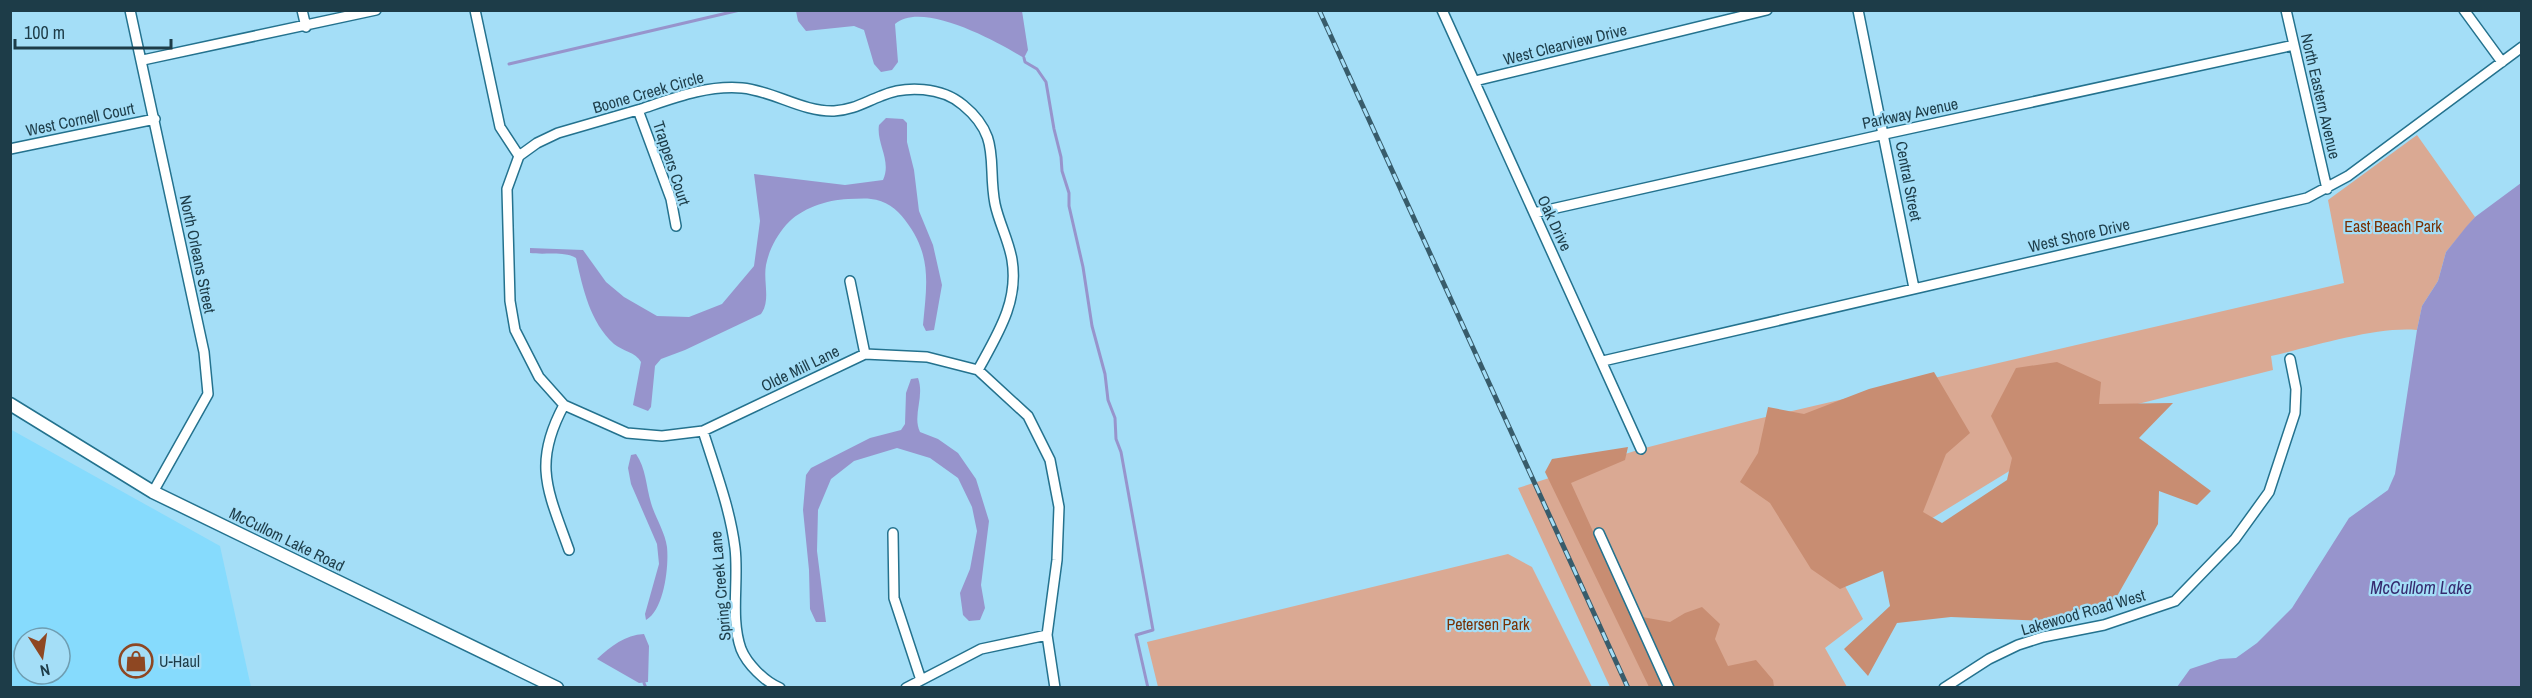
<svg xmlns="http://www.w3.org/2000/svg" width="2532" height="698" font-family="'Archivo Narrow',sans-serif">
  <rect width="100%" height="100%" fill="#a4def7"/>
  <!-- built -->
  <path fill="#86dbfd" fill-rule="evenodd" d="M10,429L220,546L251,687H11ZM24,638H60V674H24Z"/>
  <!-- green -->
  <path fill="#daa993" d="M2417,135L2475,217L2446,252L2438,281L2422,306L2417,330C2377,326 2311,347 2271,356L2273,370L2106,412L1839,575L1863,619L1825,648L1847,687H1610L1518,488L1641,449L1753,420L2344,283L2328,200Z
    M1508,554L1532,567L1592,687H1158L1147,642Z"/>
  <!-- forest -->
  <path fill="#c88d72" d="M2057,362L2101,382L2099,404L2173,403L2139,438L2211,491L2197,505L2159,491L2158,524L2116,598L2043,621L1951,617L1897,623L1868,676L1844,649L1890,606L1883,571L1840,589L1811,569L1770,503L1740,482L1758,453L1768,407L1804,414L1869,389L1934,372L1970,433L1946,454L1923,512L1942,523L2007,480L2012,458L1991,416L2016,368Z
    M1628,447L1625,460L1571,483L1631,615L1670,622L1685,613L1702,607L1720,624L1715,639L1728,666L1756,660L1773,680L1774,687H1649L1545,472L1552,459Z"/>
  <!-- water -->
  <path fill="#9794cc" d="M796,11H1022L1028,50L1024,58C998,42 922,0 895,24L898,62L892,70L881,72L874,64L864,30L854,26L806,31L798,21Z
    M886,118L903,119L907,123V142L914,170L919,211L933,245L942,285L934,330L926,331L923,325C927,283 932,255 905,220C897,209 885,200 871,199C864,198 856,199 848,199C827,200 801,208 786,225C776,237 769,250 766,265C763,282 771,300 761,314L685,350L661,359L655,366L651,407L648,411L633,405L641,362C636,352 622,351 614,344C590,322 583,289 576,258C566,251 543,255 530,253V248L583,250L606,282L624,297L657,316L689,317L722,304L754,266L760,221L754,174L845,185L883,180C892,161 876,143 879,125Z
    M2521,183V687H2177L2190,669L2220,659L2236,658L2257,643L2292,608L2349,518L2388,490L2395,474L2417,330L2422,306L2438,281L2446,252L2466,227L2475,217Z
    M918,378C925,397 912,415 920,432L938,439L958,453L976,479L989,521L981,585L985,608L980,620L969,621L963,615L960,593L970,569L977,531L972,507L958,478L930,458L897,448L854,461L831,479L818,510L817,551L826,622H816L810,609L809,570L803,510L806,475L811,468L870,438L901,430L905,424L906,393L911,379Z
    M636,454C646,468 646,486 651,503C655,517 665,532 667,547C669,567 664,610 646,620L645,614L659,564L657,544L631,484L628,468L631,455Z
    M644,634L649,646L648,682L639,683L597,659C611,646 625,635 644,634Z"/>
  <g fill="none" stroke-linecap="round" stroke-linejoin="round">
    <!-- stream -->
    <path stroke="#9794cc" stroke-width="3" d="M1024,58L1025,62L1037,69L1046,82L1054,129L1061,157L1062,171L1069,193V206L1083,267L1092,326L1105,374L1108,400L1115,418L1116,439L1121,452L1153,630L1136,635L1148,688
      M509,64L740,10
      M644,683L646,688"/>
    <!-- minor casing -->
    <g stroke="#24728e" stroke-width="12">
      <path id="minor" d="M130,10L204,352L208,394L153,492
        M302,10L306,27
        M475,10L500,127L519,156
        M1442,10L1641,449
        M1858,10L1914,288
        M2286,10L2327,189
        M2464,10L2502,62
        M143,60L376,10
        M1475,81L1767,10
        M638,110L671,199L676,226
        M10,149L155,119
        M519,156L507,189L510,301L515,330L539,377L564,405L627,433L662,436L703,431L865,354L927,357L978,370L1028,416L1050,460L1059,507L1057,560L1047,635L1055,688
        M519,156L537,143L558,133C586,125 614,117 641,109C674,98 707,85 742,88C774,91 802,112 834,111C853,110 865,102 881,96C906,85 942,87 963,105C1002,137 987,163 995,204C999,223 1009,241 1012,260C1019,302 997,335 978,370
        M1534,213L1885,134L2294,45
        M850,281L865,354
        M1603,361L2307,198L2348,176L2522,47
        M564,405C532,464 548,491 569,550
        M703,431C715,469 730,508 735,548C739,581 730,618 741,649C747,664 765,682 780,688
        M893,533L894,598L921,680
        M1599,533L1669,688
        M906,688L981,649L1047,635
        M1944,688L1989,659L2018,645L2043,637L2104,625L2175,601L2235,539L2269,492L2295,413L2296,389L2290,359"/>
    </g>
    <!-- tertiary casing -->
    <g stroke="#24728e" stroke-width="15">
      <path id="tertiary" d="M10,404L153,492L557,688"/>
    </g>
    <!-- minor -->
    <use href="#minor" stroke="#fff" stroke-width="9"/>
    <!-- tertiary -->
    <use href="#tertiary" stroke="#fff" stroke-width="12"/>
    <!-- rail casing -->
    <g stroke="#385c6b" stroke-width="5">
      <path id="rail" d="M1319,10L1628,688"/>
    </g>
    <!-- rail -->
    <use href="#rail" stroke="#a4def7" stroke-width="3" stroke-dasharray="9" stroke-linecap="butt"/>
  </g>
  <!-- icons -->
  <defs>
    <g id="shop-ring" transform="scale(1.725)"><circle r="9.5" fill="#a4def7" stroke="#8e4722" stroke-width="1.5"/><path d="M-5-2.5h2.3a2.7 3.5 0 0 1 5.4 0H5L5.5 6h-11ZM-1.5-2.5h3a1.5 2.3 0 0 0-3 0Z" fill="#8e4722"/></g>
  </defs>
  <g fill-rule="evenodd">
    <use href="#shop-ring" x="136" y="661"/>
  </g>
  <g text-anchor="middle" stroke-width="4.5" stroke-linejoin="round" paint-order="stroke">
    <!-- street labels -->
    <g font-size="16" fill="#1d3c48" stroke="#a4def7">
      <text transform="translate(1565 44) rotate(-14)" y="6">West Clearview Drive</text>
      <text transform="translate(648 92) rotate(-16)" y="6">Boone Creek Circle</text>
      <text transform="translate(2321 96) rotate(77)" y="6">North Eastern Avenue</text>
      <text transform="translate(1910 113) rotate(-12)" y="6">Parkway Avenue</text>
      <text transform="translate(80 119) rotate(-12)" y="6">West Cornell Court</text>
      <text transform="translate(672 163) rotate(72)" y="6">Trappers Court</text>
      <text transform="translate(1909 181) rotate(79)" y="6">Central Street</text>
      <text transform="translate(1555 223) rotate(65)" y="6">Oak Drive</text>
      <text transform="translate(2079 235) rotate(-13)" y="6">West Shore Drive</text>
      <text transform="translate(198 254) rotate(78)" y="6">North Orleans Street</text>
      <text transform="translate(800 368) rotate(-26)" y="6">Olde Mill Lane</text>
      <text transform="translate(287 539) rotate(26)" y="6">McCullom Lake Road</text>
      <text transform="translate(720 586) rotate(-95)" y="6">Spring Creek Lane</text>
      <text transform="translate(2083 612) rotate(-16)" y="6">Lakewood Road West</text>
    </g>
    <!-- park labels -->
    <g font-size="16" fill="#783104" stroke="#a4def7">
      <text x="2393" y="232">East Beach Park</text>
      <text x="1488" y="630">Petersen Park</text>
    </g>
    <!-- poi labels -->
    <g font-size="16" fill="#1d3c48" stroke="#a4def7" text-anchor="start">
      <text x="159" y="667">U-Haul</text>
    </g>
    <!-- water labels -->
    <g font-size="18" font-style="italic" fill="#362c6f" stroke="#a4def7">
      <text x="2421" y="594">McCullom Lake</text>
    </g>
  </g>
  <!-- border -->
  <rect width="2532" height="698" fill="none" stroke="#1d3c48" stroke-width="24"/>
  <!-- north arrow -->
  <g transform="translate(42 656) rotate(168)"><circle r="28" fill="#a4def7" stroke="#6e9db1" stroke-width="1.5"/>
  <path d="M0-4.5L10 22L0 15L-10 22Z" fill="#8e4722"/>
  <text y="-9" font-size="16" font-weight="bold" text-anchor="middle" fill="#1d3c48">N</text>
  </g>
  <!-- scale -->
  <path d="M15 39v9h156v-9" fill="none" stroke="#1d3c48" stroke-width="3"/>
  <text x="24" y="39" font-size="18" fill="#1d3c48" stroke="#a4def7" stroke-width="4.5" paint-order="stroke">100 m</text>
</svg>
